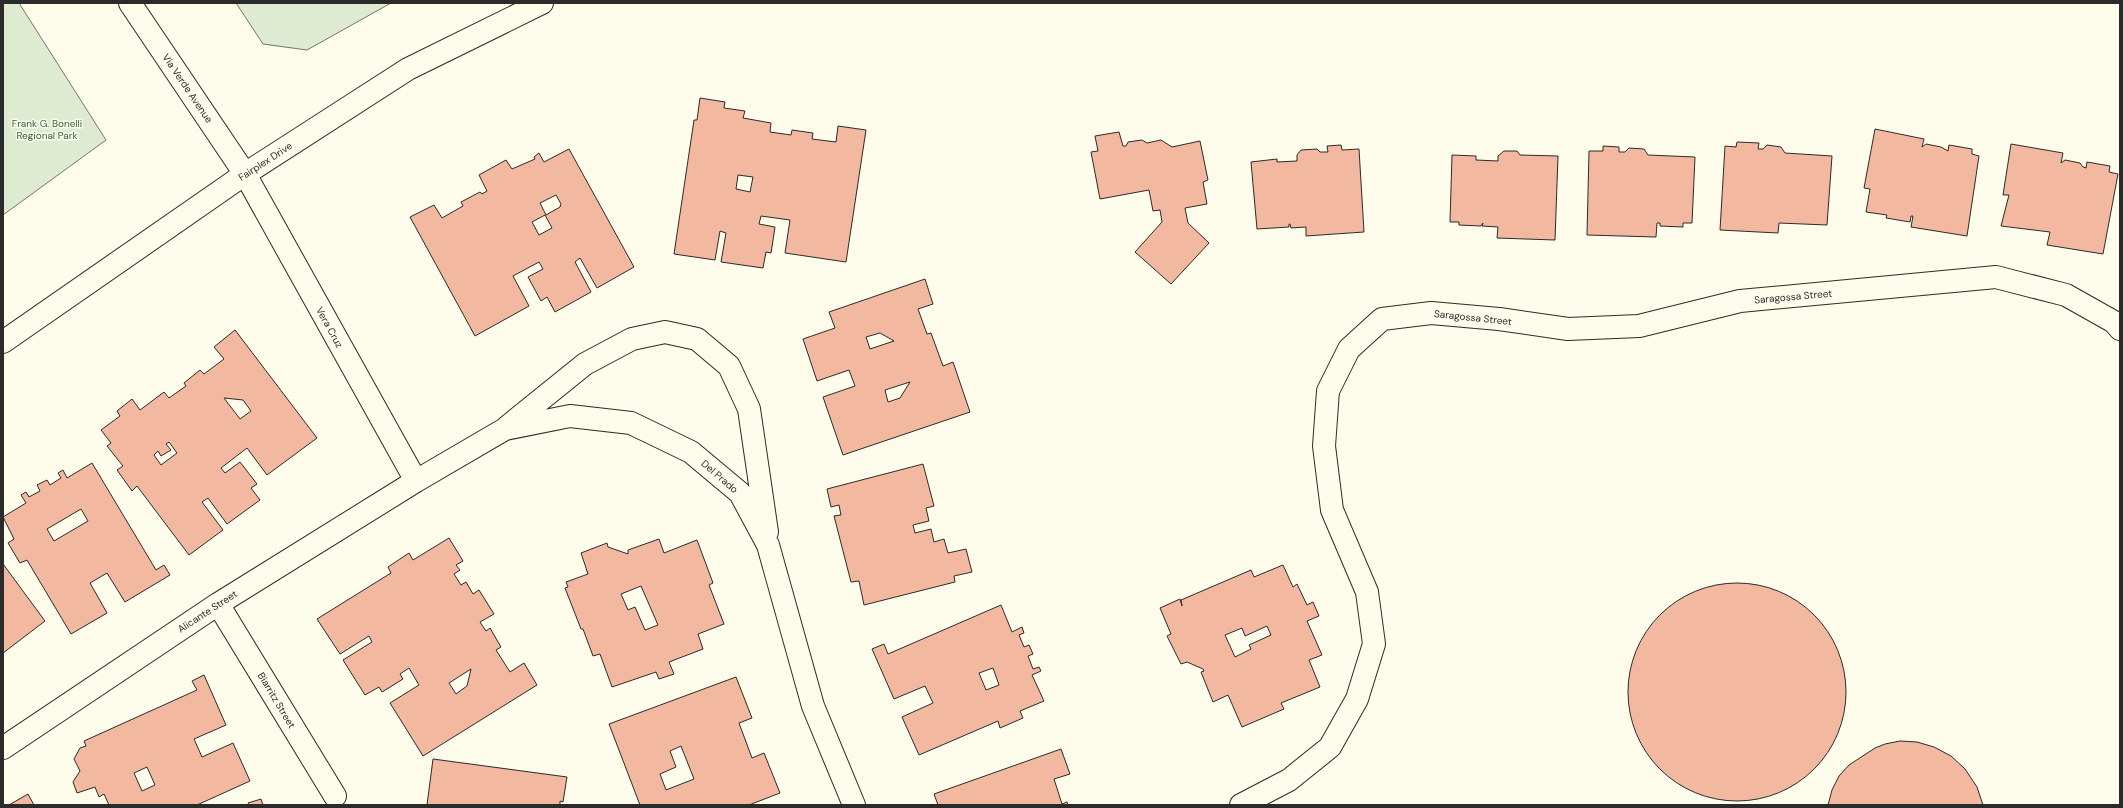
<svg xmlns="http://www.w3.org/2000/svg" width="2123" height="808" font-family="'DM Sans',sans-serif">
  <rect width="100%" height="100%" fill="#fdfbea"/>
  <!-- green -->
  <path fill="#deebd1" stroke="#74746e" d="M3,3H19L106,140L3,215Z
    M236,3H391L307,50L263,44Z"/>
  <!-- building -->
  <path fill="#f2b8a0" stroke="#2b2b2b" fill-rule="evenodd" d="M700,98L725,102L724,108L745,111L743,118L771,123L770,132L791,135L792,130L813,133L812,139L836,142L838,126L866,130L846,262L785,253L790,220L761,216L759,224L775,227L771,253L766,252L763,268L721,262L726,233L720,231L715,260L674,254L694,120H697ZM738,175L753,177L750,192L736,189Z
    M1875,129L1924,139L1922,147L1926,144L1941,147L1948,151L1949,145L1972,149V154L1979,156L1967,236L1911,227L1913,216H1911L1910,222L1886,218L1887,215L1866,212L1870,189L1864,188Z
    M1119,132L1123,146H1126L1128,142L1142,140L1147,143L1161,140L1172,147L1200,141L1208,180L1203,182L1207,204L1185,208L1188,223L1209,243L1171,284L1135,252L1162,222L1160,210L1153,211L1149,190L1100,199L1091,152L1098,151L1095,136Z
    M1737,142L1759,143L1758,149H1763L1767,145L1781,147L1785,153L1832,156L1827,225L1779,223L1778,233L1720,230L1725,146L1736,147Z
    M2011,144L2063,153L2061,163L2065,160L2080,163L2083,167L2086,168L2087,162L2110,166L2109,172L2118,174L2103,254L2047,245L2050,232L2001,226L2009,195H2003Z
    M1341,145L1342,150L1359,149L1364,232L1306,236V227L1291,228L1290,224H1289V227L1257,229L1251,162L1277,159V162L1297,161V155L1301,150L1317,149L1320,152H1328L1327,146Z
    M1603,146L1619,147V152H1625L1629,148L1644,149L1648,155L1695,157L1692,223H1683V227L1660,226V223H1657L1656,237L1587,235L1589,151H1603Z
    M569,149L634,267L597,288L580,258L575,262L591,292L555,312L547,297L541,301L528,277L543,269L539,262L513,276L529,306L475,336L410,217L434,205L442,218L463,206L461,202L480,192L482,194L487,191L479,175L506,160L512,169L535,159L534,157L539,153L544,162ZM556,195L561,204L560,207L546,215L540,203ZM545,215L552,228L539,235L532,222Z
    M1504,151H1517L1520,155L1558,156L1555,240L1497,238L1498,227L1482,226L1483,223L1481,226L1459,225V222H1450L1452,155L1476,156V160L1498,161V156Z
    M925,279L933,304L918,309L927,334L931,333L943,366L953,362L970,412L843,455L823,397L855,386L849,370L817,381L803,339L835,328L829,312ZM880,333L894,341L870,349L866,337ZM910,382L900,398L888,402L885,390Z
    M235,330L317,438L267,475L247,448L221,468L225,473L240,462L257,484L251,488L260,500L227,524L208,498L202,502L223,530L189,555L137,486L132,491L117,470L123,466L107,446L111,443L101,430L120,416L117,411L132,399L140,410L164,392L169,398L186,386L184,383L200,370L204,374L224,359L214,347ZM224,398L243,400L251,411L240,419ZM169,442L177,453L161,465L154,455L158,451L161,456L171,450L166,444Z
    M92,463L156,570L164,565L170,575L125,602L107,573L90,583L107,613L71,634L27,560L20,563L8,543L14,539L3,517L26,503L21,495L26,492L29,497L40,491L37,485L47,480L50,485L61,478L58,473L63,470L67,478ZM81,509L88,521L54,541L47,529Z
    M923,464L934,506L926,508L929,521L913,525L915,533L931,529L934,542L944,539L948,553L966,549L972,572L954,576L955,582L864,605L859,581L851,582L834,516L841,515L839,505L831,507L827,489Z
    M449,538L463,561L456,565L460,570L454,574L461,585L466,582L473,594L479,590L494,614L480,622L486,631L490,628L501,647L496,650L510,672L524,663L537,685L423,756L390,703L419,685L409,668L400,674L403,679L382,692L379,687L365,695L343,660L372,642L369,636L340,654L317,619L391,573L388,567L409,553L413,560ZM471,669L467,686L456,694L449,683Z
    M659,539L664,553L697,540L713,583L709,585L724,624L698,634L703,649L669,662L674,674L659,679L656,672L612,687L600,654L593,656L583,629H581L565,588L568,587L566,582L588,574L581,553L607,543L608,547L628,554V550ZM641,586L658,625L645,630L635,607L628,610L621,594Z
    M3,564L45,621L3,653Z
    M1283,565L1293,587L1297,584L1307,605L1313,602L1319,616L1307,621L1322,655L1309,660L1320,687L1281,703L1284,709L1242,727L1228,695L1213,702L1201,672L1204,671L1203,669L1187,662L1181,664L1167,636L1171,634L1160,608L1180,599L1182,606L1181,600L1251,570L1254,577ZM1267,626L1271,635L1249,645L1251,649L1235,657L1225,635L1242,628L1245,636Z
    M1628 692a109 109 0 1 1 218 0a109 109 0 1 1-218 0Z
    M1001,605L1012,632L1022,627L1024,633L1019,635L1024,647L1029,645L1033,654L1028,656L1033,669L1039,667L1041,671L1032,675L1044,701L1020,711L1023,718L1000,728L998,721L919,755L902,717L933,703L925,686L894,699L872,649L884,644L888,654ZM993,668L999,685L986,690L979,673Z
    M204,675L226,725L194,739L202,757L233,743L250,781L197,805H109L104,794L99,797L95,787L77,793L73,782L80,771L74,759L80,748L86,746L84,741L197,690L192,681ZM147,767L155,785L142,791L134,773Z
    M736,677L752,718L739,723L752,758L764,753L780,793L749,805H640L609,724ZM681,746L694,779L666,790L660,774L676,767L670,751Z
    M1900,741L1917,742L1934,747L1951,756L1965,769L1977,787L1983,805H1828L1832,790L1839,776L1849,765L1875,748L1885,744Z
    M1061,749L1070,774L1054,779L1062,804L1067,802L1068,805H938L934,794Z
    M433,759L567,777L563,802L560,801V805H427Z
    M28,794L34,805H9Z
    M261,799L263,805H249L248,803Z"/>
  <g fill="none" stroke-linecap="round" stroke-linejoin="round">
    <!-- minor casing -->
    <g stroke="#2b2b2b" stroke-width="24">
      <path id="minor" d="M245,174L416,481
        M507,427L585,364L632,339L665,332L697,339L729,366L749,409L767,532
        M218,604L335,796
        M3,748L218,604L416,481L505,429L570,416L631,423L691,452L740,493L768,545L813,706L854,805
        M1241,805L1289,780L1330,747L1357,699L1374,644L1367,592L1332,510L1324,446L1328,391L1349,349L1382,319L1431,313L1499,319L1568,329L1639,326L1740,301L1996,277L2066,295L2114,322L2120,329"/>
    </g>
    <!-- major casing -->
    <g stroke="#2b2b2b" stroke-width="24">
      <path id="major" d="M130,3L245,174
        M3,342L245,174L408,69L542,3"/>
    </g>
    <!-- minor -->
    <use href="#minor" stroke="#fdfbea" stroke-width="22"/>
    <!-- major -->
    <use href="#major" stroke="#fdfbea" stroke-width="22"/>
  </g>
  <g text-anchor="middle" stroke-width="3" stroke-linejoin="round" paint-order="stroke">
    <!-- street labels -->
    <g font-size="10" fill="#2b2b2b" stroke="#fdfbea">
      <text transform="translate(188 88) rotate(56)" y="4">Via Verde Avenue</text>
      <text transform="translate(265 161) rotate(-33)" y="4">Fairplex Drive</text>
      <text transform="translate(1793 296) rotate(-5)" y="4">Saragossa Street</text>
      <text transform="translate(1473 317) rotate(6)" y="4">Saragossa Street</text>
      <text transform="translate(330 327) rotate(61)" y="4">Vera Cruz</text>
      <text transform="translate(720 476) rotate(41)" y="4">Del Prado</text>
      <text transform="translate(207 611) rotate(-33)" y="4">Alicante Street</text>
      <text transform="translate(277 700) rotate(59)" y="4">Biarritz Street</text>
    </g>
    <!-- park labels -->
    <g font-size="10" fill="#34623c" stroke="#fdfbea">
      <text x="47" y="127">Frank G. Bonelli<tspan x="47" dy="12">Regional Park</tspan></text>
    </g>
  </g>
  <!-- border -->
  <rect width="2123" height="808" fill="none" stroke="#2b2b2b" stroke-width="8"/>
</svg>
